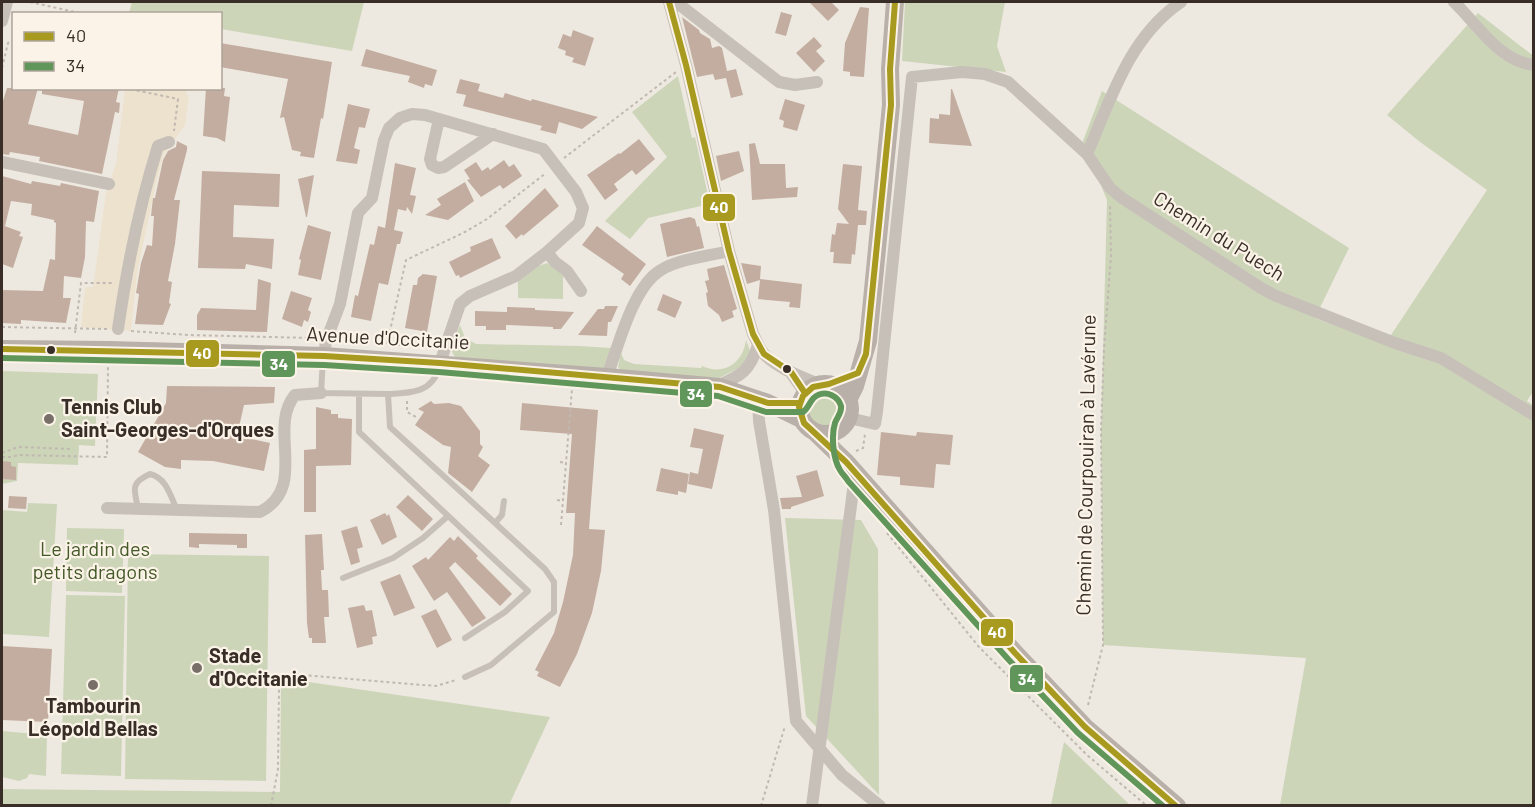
<svg xmlns="http://www.w3.org/2000/svg" width="1535" height="807" font-family="Barlow,sans-serif">
  <rect width="100%" height="100%" fill="#eee9e0"/>
  <!-- green -->
  <path fill="#cdd5b9" d="M132,2H364L352,51L221,29L220,14L129,13Z
    M905,2H1005L997,46L1006,72L902,61Z
    M1478,13L1531,54L1533,55L1534,390L1527,401L1534,406L1533,805H1280L1306,658L1103,645L1101,431L1107,200L1083,141L1102,91L1349,248L1315,318L1385,344L1487,190L1420,142L1387,115Z
    M678,76L692,138L695,137L710,204L648,218L630,239L605,221L667,157L632,112Z
    M547,263L563,275V299L518,298V282L538,266Z
    M460,325L465,338L476,344L579,346L612,348L604,371L458,360C445,348 455,339 460,325Z
    M746,340L751,353L741,367L719,378L621,371L618,367L621,353L624,360L634,364L701,368L702,366C724,376 743,363 746,340Z
    M2,371L98,374L95,446L79,445L78,465L18,463L17,481L2,484Z
    M804 409a21 21 0 1 1 42 0a21 21 0 1 1-42 0Z
    M28,503L57,504L49,637L2,634V510L27,512Z
    M785,518L861,520L878,549L879,795L806,716Z
    M67,528L124,529L122,593L66,591Z
    M128,554L269,556L266,781L125,779Z
    M66,595L125,596L121,776L61,774Z
    M281,678L550,717L509,805H2V789L280,792Z
    M2,731L47,735L46,776L29,774L27,778L19,781L2,777Z
    M1064,742L1130,805H1051Z"/>
  <!-- plaza -->
  <path fill="#ede2ce" d="M125,89H187L186,94L189,96L185,125L163,156L155,188L137,273L131,331L81,327L85,287H93L106,193L116,163Z"/>
  <!-- building -->
  <path fill="#c3ada0" d="M809,2H831L839,10L828,21Z
    M860,7L869,8L864,77L850,76V72L843,71L845,43Z
    M781,12L792,15L786,36L775,33Z
    M682,17L699,30L700,33L710,39L712,48L719,46L722,48L727,71L736,69L743,95L731,98L726,78L715,80L713,74L697,77Z
    M573,30L594,38L585,66L572,62L574,58L565,55L566,51L558,48L563,34L571,37Z
    M814,37L822,46L816,51L825,61L814,72L796,53Z
    M220,43L332,62L323,119L321,118L314,158L300,156L301,152L292,150L284,117L280,118L288,79L220,67Z
    M366,49L437,70L432,86L425,84L424,88L408,82L410,76L361,66Z
    M460,79L480,84L478,91L503,98L505,93L531,101L532,99L598,117L582,129L559,122L556,134L540,130L542,126L463,106L466,95L456,93Z
    M7,88H38L28,124L78,135L84,101L42,94V88H119L116,102L120,103L119,113L115,112L102,174L39,161L40,157L10,152L9,155L2,154V104Z
    M206,88H225L224,96L230,97L225,142L217,138L203,136Z
    M951,89H952L972,146L929,143L930,118L939,119V114L950,115Z
    M785,99L805,105L797,131L783,127L784,121L779,119Z
    M348,104L370,109L365,128L359,127L354,148L360,150L357,164L336,161Z
    M639,139L655,159L636,175L632,170L614,184L618,190L605,200L587,175L619,153L620,154Z
    M177,141L187,146V150L174,200H180L175,244L168,281L172,282L169,303L171,304L163,325L135,324L139,294L136,293L141,263L147,245L152,246L154,216H151L153,198H155L163,160L168,151L176,147Z
    M755,143L760,164H785L786,188L798,187L797,197L752,200L749,144Z
    M739,151L744,171L721,181L716,156Z
    M504,160L509,167L514,164L522,176L503,189L500,185L481,197L467,180L470,179L464,170L476,162L482,171L488,167L490,170Z
    M395,163L416,168L410,195L416,196L412,214L407,207L406,211L398,209L394,230L403,232L400,244H397L388,285L379,283L371,321L351,317L355,295L358,296L370,244L374,245L378,226L385,228Z
    M843,164L862,166L858,210L867,211L866,225H858L855,255L852,254L851,264L833,263L834,252H830L832,234L835,235L837,223L849,224L838,209Z
    M202,171L280,174L279,207L234,205L233,237L274,239L272,269L246,264L245,269L198,268Z
    M314,175L307,217H306L298,179Z
    M2,176L31,184L32,181L60,186L61,183L99,191L94,222L86,221L85,257L81,278L64,276L63,298H71L66,323L21,320V324L2,323V290L43,291L50,259L55,260L56,223L54,222V220L31,215L32,204L11,201L5,226L2,225Z
    M465,182L474,201L448,220L425,215L441,205L437,199Z
    M545,188L559,206L523,236L522,234L516,239L505,226Z
    M690,217L695,219L697,227L699,226L704,248L667,257L660,224Z
    M2,225L21,232L19,236L23,237L13,268L2,264Z
    M308,225L331,232L321,280L298,275L301,260L299,259Z
    M597,226L646,264L630,286L621,279L624,274L582,245Z
    M492,238L501,258L460,278L459,275L456,276L449,262L471,251L470,247Z
    M741,263L761,266L760,279L802,284L800,308L789,307L790,302L758,299L760,280L747,284Z
    M724,265L737,309L732,311L734,317L722,322L719,315L708,306L706,293L708,292L705,281L709,280L707,269Z
    M423,274L437,276L427,332L405,328L413,285H417L418,278Z
    M258,279L271,283L267,332L197,330V315L201,308L256,310Z
    M291,291L312,298L308,310L311,312L308,322L304,320L302,327L282,319Z
    M663,294L682,302L675,318L657,310Z
    M605,306H618L611,322H608L607,336L578,335L598,309H604Z
    M507,307L535,308V310L574,312L561,329H553V327L506,325V330H486V326H475V311L507,312Z
    M167,386L275,387L274,403L244,405L237,436L270,443L264,471L213,461L181,460V469L165,467L138,452L166,403Z
    M431,401L434,404L449,403L461,406L480,431V444L483,447L478,456L490,465L472,492L448,473L451,447L443,445L415,425L424,412L418,409Z
    M522,403L598,410L589,529L605,530L601,571L592,613L577,654L560,687L537,676L539,672L535,670L554,633L563,602L573,555L575,513H566L572,434L520,430Z
    M316,407L331,410V414H338V418L352,419L351,465L316,466V512H304V450L316,449Z
    M694,428L724,435L712,489L688,484L690,472L698,474L703,449L690,447Z
    M881,432L916,436L917,432L953,435L950,465L936,464L934,488L900,485V477L877,475Z
    M2,461L11,462V466L16,467V480L2,479Z
    M661,468L689,474L686,493L678,491V495L656,491Z
    M817,470L824,496L791,507V509H782L780,498L802,497L796,476Z
    M408,495L433,519L422,531L396,507Z
    M9,496L27,497L26,509L8,508Z
    M385,513L387,516L389,514L397,537L382,545L370,520Z
    M357,526L363,547L357,549L360,562L351,565L341,531Z
    M189,533L247,534V548H237V545L199,544V548L189,547Z
    M322,534L324,570H321L322,590H328L329,617H324L326,643H312V638H309L307,623L305,535Z
    M458,536L478,556L476,558L512,594L500,606L455,562L449,568L486,618L472,627L447,592L434,601L412,566L426,557L428,560L450,537L454,541Z
    M400,574L415,608L394,616L380,582Z
    M364,605L366,611L372,610L377,636L372,637L373,644L357,648L348,608Z
    M436,609L452,640L437,648L421,616Z
    M2,646L52,649L48,722L2,720Z"/>
  <g fill="none" stroke-linecap="round" stroke-linejoin="round">
    <!-- path -->
    <path stroke="#c0b9b1" stroke-width="2" stroke-dasharray="3 3" stroke-linecap="butt" d="M30,2L84,14
      M2,68L8,43L14,40
      M125,88L178,99L174,131
      M564,158L676,72
      M2,327L107,329
      M131,331L188,335L312,338L315,334
      M75,333L81,283H114
      M387,344L406,260L463,233L487,219L546,173
      M398,345L434,344
      M407,401V412L418,418
      M856,451L863,448L865,434
      M2,453L18,447L71,449
      M2,457H11L18,455L107,457L108,365
      M560,462L566,463
      M557,500L563,501
      M561,525L572,389
      M887,533L979,647L1087,755L1147,806
      M1088,705L1103,645L1101,431L1104,348L1111,256L1110,205
      M271,806L278,769L279,686L289,674L436,686L456,680
      M761,806L785,726"/>
    <!-- lane -->
    <path stroke="#c7c0b9" stroke-width="6" d="M323,359L321,393L388,394L390,427L495,523L502,515L504,501
      M359,394V432L528,591L505,612L465,638
      M388,394C410,393 432,393 439,368
      M138,508C134,489 130,483 150,474C166,478 170,494 176,508
      M343,578L393,558L423,538L448,516
      M465,677L491,665L554,612V582L545,569L495,523"/>
    <!-- street -->
    <path stroke="#c7c0b9" stroke-width="12" d="M669,2L686,65L729,251L753,334C757,341 759,349 765,355C777,368 802,377 819,384
      M676,2L779,82L795,85L817,82
      M1454,2C1477,24 1500,62 1534,65
      M2,21L7,2
      M439,119L430,159L432,165L438,168L444,167L493,134
      M1087,154C1111,99 1129,37 1181,2
      M2,162L109,184
      M547,252L555,262L567,271L581,291
      M118,329C127,267 139,206 158,146L169,142
      M324,356L326,341L340,304L358,213L372,198L384,140L389,128L400,118L412,114L425,115L543,149L576,192L583,208L579,223L547,252L516,276L470,296L460,304L440,363
      M791,373L805,393
      M607,377C618,347 633,286 661,270C678,259 709,256 729,251
      M717,386C741,376 750,371 758,345
      M758,399L759,421L774,510L796,721L842,775L880,806
      M849,418L875,424L877,412L912,77L962,72L985,74L1008,82L1087,154L1110,188L1122,198L1261,288L1276,296L1395,343L1441,358L1534,415
      M107,508L260,512C309,487 267,428 295,395L321,393
      M812,806L855,475"/>
    <!-- secondary -->
    <path stroke="#b8b0a9" stroke-width="18" d="M2,349L109,350L324,356L607,377L720,387L768,403L801,419
      M800 409a25 25 0 1 1 50 0a25 25 0 1 1-50 0Z
      M848,400L855,386L868,341L891,105L890,69L895,2
      M816,433L846,462L1015,653L1085,727L1177,806"/>
    <!-- bus-1 casing -->
    <g stroke="#fbf3e7" stroke-width="10">
      <path id="bus-1" d="M669,2L686,65L729,251L753,334L764,354L791,372L805,393
        M895,2L890,69L891,105L866,354L858,373L829,384L813,387L803,396L799,407L804,423L846,462L1015,653L1085,727L1176,806
        M2,349L324,356L440,363L720,387L768,403H800"/>
    </g>
    <!-- bus-2 casing -->
    <g stroke="#fbf3e7" stroke-width="10">
      <path id="bus-2" d="M2,358L324,365L439,372L718,396L766,412H803C810,407 810,398 818,395C827,391 838,396 841,406C842,413 837,417 835,423C831,435 833,459 840,470C842,474 846,477 848,481L1008,659L1078,733L1163,806"/>
    </g>
    <!-- bus-1 -->
    <use href="#bus-1" stroke="#a79a1f" stroke-width="6"/>
    <!-- bus-2 -->
    <use href="#bus-2" stroke="#61965b" stroke-width="6"/>
  </g>
  <!-- markers -->
  <g fill="#382d27" stroke="#fbf3e7" stroke-width="2">
    <circle cx="51" cy="350" r="5"/>
    <circle cx="787" cy="369" r="5"/>
  </g>
  <g fill="#786f68" stroke="#fbf3e7" stroke-width="2">
    <circle cx="49" cy="419" r="6"/>
    <circle cx="197" cy="668" r="6"/>
    <circle cx="93" cy="685" r="6"/>
  </g>
  <g text-anchor="middle" stroke-width="4.5" stroke-linejoin="round" paint-order="stroke">
    <!-- street labels -->
    <g font-size="20" fill="#382d27" stroke="#fbf3e7">
      <text transform="translate(1219 236) rotate(32)" y="7">Chemin du Puech</text>
      <text transform="translate(388 338) rotate(3)" y="7">Avenue d'Occitanie</text>
      <text transform="translate(1086 465) rotate(-89)" y="7">Chemin de Courpouiran à Lavérune</text>
    </g>
    <!-- poi labels -->
    <g font-size="20" font-weight="bold" fill="#382d27" stroke="#fbf3e7" text-anchor="start">
      <text x="61" y="414">Tennis Club<tspan x="61" dy="23">Saint-Georges-d'Orques</tspan></text>
      <text x="209" y="663">Stade<tspan x="209" dy="23">d'Occitanie</tspan></text>
      <text x="93" y="713" text-anchor="middle">Tambourin<tspan x="93" dy="23">Léopold Bellas</tspan></text>
    </g>
    <!-- park labels -->
    <g font-size="20" fill="#435928" stroke="#fbf3e7">
      <text x="95" y="556">Le jardin des<tspan x="95" dy="23">petits dragons</tspan></text>
    </g>
  </g>
  <g stroke="#fbf3e7" stroke-width="2">
    <rect x="702" y="193" width="34" height="29" rx="6" fill="#a79a1f"/>
    <rect x="185" y="339" width="35" height="29" rx="6" fill="#a79a1f"/>
    <rect x="261" y="350" width="35" height="28" rx="6" fill="#61965b"/>
    <rect x="679" y="380" width="34" height="28" rx="6" fill="#61965b"/>
    <rect x="980" y="618" width="34" height="29" rx="6" fill="#a79a1f"/>
    <rect x="1009" y="664" width="35" height="29" rx="6" fill="#61965b"/>
  </g>
  <g font-size="16" text-anchor="middle" font-weight="bold" fill="#fff">
    <text x="719" y="213">40</text>
    <text x="202" y="359">40</text>
    <text x="279" y="370">34</text>
    <text x="696" y="400">34</text>
    <text x="997" y="638">40</text>
    <text x="1027" y="685">34</text>
  </g>
  <!-- border -->
  <rect width="1535" height="807" fill="none" stroke="#382d27" stroke-width="6"/>
  <!-- legend -->
  <rect x="12" y="12" width="210" height="78" fill="#fbf3e7" stroke="#ada49a" stroke-width="1.5"/>
  <rect x="24" y="32" width="30" height="9" fill="#a79a1f" stroke="#ada49a" stroke-width="1.5"/>
  <text x="66" y="42" font-size="18" fill="#382d27">40</text>
  <rect x="24" y="62" width="30" height="9" fill="#61965b" stroke="#ada49a" stroke-width="1.5"/>
  <text x="66" y="72" font-size="18" fill="#382d27">34</text>
</svg>
